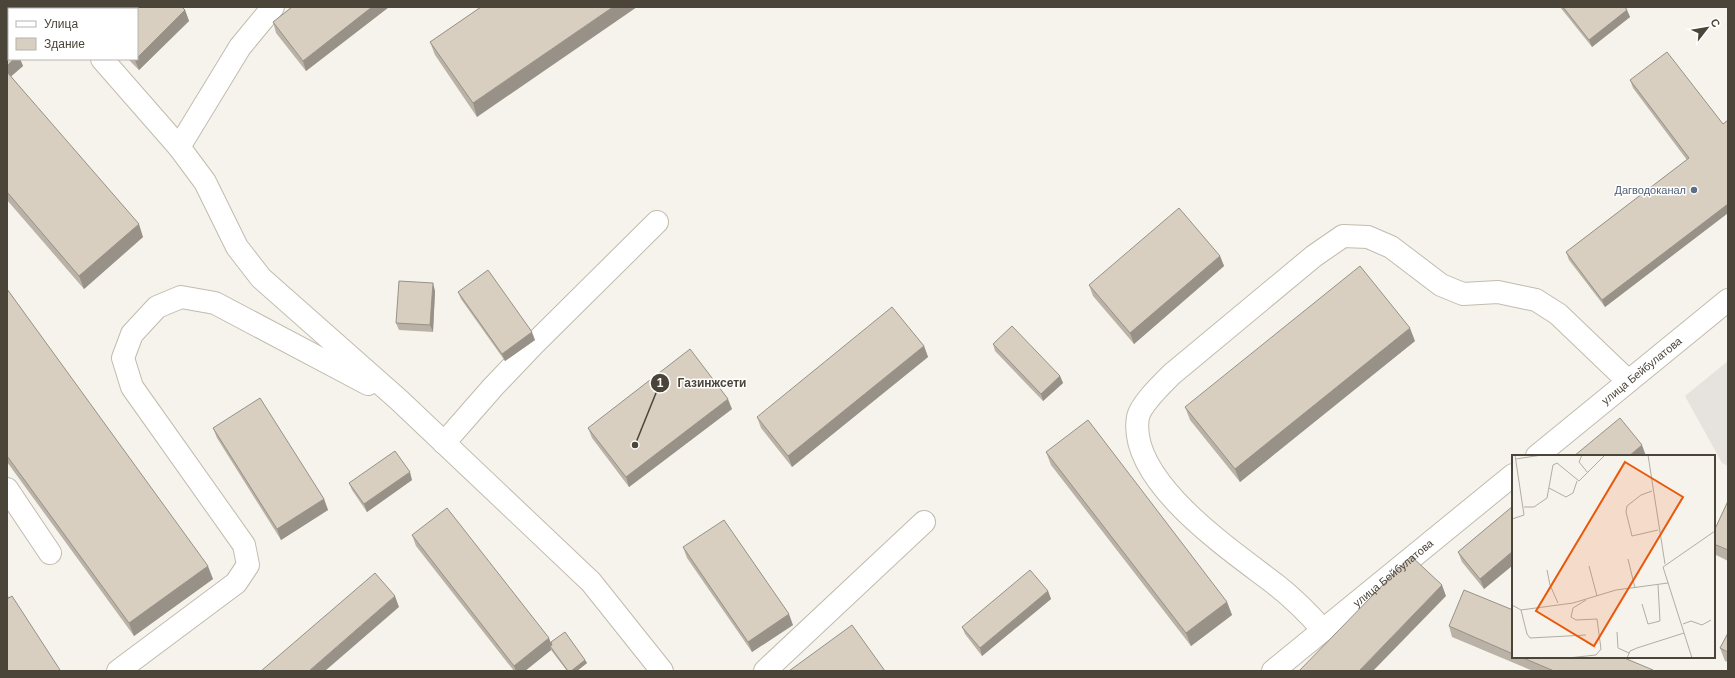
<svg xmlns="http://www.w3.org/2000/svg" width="1735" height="678" font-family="Helvetica,sans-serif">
  <rect width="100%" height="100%" fill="#f6f3ec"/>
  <!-- industrial -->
  <path fill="#e6e2dd" d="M1728,361V466L1722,463L1685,396Z"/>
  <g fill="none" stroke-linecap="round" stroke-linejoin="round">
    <!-- minor casing -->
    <g stroke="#c2bbae" stroke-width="24">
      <g id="minor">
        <path d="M56,7L58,9"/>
        <path d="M102,59L179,147L205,182L237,247L261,278L399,400L591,582L662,671"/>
        <path d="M179,147L240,47L273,7"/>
        <path d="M444,443L493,387L534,344L657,222"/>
        <path id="s1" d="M1537,456L1728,300"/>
        <path d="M7,489L50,553"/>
        <path d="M1323,630C1308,613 1293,598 1275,584C1231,550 1127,481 1138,417C1141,404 1162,384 1172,374L1314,256L1343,236L1368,237L1391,247L1441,285L1463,294L1498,292L1536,300L1558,314L1628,381"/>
        <path d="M118,671L236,583L248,565L244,545L132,387L123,358L132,334L157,307L181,297L215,303L368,384"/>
        <path d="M765,671L924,522"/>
        <path id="s2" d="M1273,671L1513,475"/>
      </g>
    </g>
    <!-- minor -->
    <use href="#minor" stroke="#fff" stroke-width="22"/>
  </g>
  <!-- wall -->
  <path fill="#bab2a6" d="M66,7H115L116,9L118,7H182L185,10L189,21L139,70L128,59H137V9H68Z
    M292,7H389L306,71L276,33L273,22Z
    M481,7L477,117L435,55L430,42Z
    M1560,7H1625L1630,17L1592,47Z
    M7,42L9,59H20L23,66L11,76L143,237L84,289L7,200Z
    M1630,80L1723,124L1728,120V213L1605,307L1569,260L1566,252L1687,160L1633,88Z
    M1220,256L1224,266L1134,344L1093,296L1089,285Z
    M7,289L213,579L134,636L7,462Z
    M435,291L433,332L399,330L396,323Z
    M458,292L535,340L505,361L461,299Z
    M1415,341L1240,482L1190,420L1185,407Z
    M993,344L1060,376L1063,383L1043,401L995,351Z
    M924,346L928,357L792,467L761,428L757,417Z
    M732,409L629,487L592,438L588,428Z
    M213,428L324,499L328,510L281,540L217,438Z
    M1046,452L1227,602L1232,615L1191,646L1051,465Z
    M412,480L367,512L352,490L349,483Z
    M1728,501V561L1714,554V531Z
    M1513,506V565L1484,589L1462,562L1458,552Z
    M412,535L551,642L585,660L587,663L577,671H567L551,650L525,671H514L416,546Z
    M683,547L793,625L752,652L687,558Z
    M1048,591L1051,599L982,656L965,634L962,627Z
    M7,593L9,598L7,671Z
    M1513,610V657H1622L1653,671H1533L1452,637L1449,626Z
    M1728,633V662L1725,661L1720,648Z"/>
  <!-- shaded-wall -->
  <path fill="#979187" d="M372,7H389L306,71L303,61Z
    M613,7H637L477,117L473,103Z
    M185,10L189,21L139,70L135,60L137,59V58Z
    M1627,10L1630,17L1592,47L1589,40Z
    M14,59H20L23,66L7,80V66Z
    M1728,204V213L1605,307L1602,300Z
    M139,224L143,237L84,289L79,276Z
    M1220,256L1224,266L1134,344L1130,333Z
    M433,283L435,291L433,332L430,325Z
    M1410,328L1415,341L1240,482L1235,469Z
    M532,332L535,340L505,361L502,354Z
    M924,346L928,357L792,467L788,456Z
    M1060,376L1063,383L1043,401L1041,394Z
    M728,399L732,409L629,487L626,477Z
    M1642,445L1646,456H1629Z
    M410,472L412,480L367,512L364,504Z
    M324,499L328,510L281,540L277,529Z
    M1513,551V565L1484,589L1480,579Z
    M208,566L213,579L134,636L129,623Z
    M1442,585L1446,596L1373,671H1359Z
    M1048,591L1051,599L982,656L980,648Z
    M395,596L399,607L325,671H309Z
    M1227,602L1232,615L1191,646L1186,633Z
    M789,614L793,625L752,652L748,642Z
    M549,638L553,649L550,646L551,650L525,671H516L514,666Z
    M585,660L587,663L577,671H571Z"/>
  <!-- building -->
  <path fill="#d8cfc1" stroke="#979187" d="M73,7H115L116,9L118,7H182L185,10L137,58V9H75Z
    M292,7H372L303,61L273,22Z
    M481,7H613L473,103L430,42Z
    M1563,7H1625L1627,10L1589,40Z
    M7,42L9,44V59H14L7,66Z
    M1667,52L1723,124L1728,120V204L1602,300L1566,252L1689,158L1630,80Z
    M7,72L139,224L79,276L7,192Z
    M1179,208L1220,256L1130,333L1089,285Z
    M1360,266L1410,328L1235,469L1185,407Z
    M488,270L532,332L502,354L458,292Z
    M399,281L433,283L430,325L396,323Z
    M7,289L208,566L129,623L7,456Z
    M892,307L924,346L788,456L757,417Z
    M1012,326L1060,376L1041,394L993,344Z
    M690,349L728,399L626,477L588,428Z
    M260,398L324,499L277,529L213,428Z
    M1620,418L1642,445L1629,456H1574Z
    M1088,420L1227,602L1186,633L1046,452Z
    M395,451L410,472L364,504L349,483Z
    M1728,501V550L1714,544V531Z
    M1513,506V551L1480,579L1458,552Z
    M447,508L549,638L514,666L412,535Z
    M724,520L789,614L748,642L683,547Z
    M1411,556L1442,585L1359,671H1299Z
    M1030,570L1048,591L980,648L962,627Z
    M375,573L395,596L309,671H261Z
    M1464,590L1513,610V654L1449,626Z
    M12,596L60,670L58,671H7V599Z
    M852,625L885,671H789Z
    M565,632L585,660L571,671H568L550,646L552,645L551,642Z
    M1728,633V652L1720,648Z
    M1521,657H1622L1653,670V671H1554Z"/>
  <!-- markers -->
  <circle fill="#5c6f8a" stroke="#fff" stroke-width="1.5" cx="1694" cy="190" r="4"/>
  <g text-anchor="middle" stroke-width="3" stroke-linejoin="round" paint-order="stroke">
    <!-- service labels -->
    <g font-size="11" fill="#4e5e75" stroke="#fff" text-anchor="end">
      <text x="1686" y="194">Дагводоканал</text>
    </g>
    <!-- street labels -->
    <g font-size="11" fill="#4b4439" stroke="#fff">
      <text dy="4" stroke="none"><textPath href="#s1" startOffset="135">улица Бейбулатова</textPath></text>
      <text dy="4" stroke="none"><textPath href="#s2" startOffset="155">улица Бейбулатова</textPath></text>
    </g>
  </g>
  <!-- overview -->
  <g transform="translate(1512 455)">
    <rect width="203" height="203" fill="#f6f3ec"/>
    <path fill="none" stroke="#b2ada4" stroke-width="1" d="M70,0L67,7L76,18M136,0L153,109M4,4L30,0M37,33L54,42L61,38L65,26M140,36L129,40L115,51L114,57L120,81L146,75M12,52H22L35,43L41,10L45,8L67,26L93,0M0,64L12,60L3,0M116,104L123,133M77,111L85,141M35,115L38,130L46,148M130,149L136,169L148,166L146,130M0,150L9,155L61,148L104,135L156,128M9,155L15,179L18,183L74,180M171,169L179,166L190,170L199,165M105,177L106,193L117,198M56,203L84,200L89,194L85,164L64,165L59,162L61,153L74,145M115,203L118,196L125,193L172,178M180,203L151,112L203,76"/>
    <path fill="#e8590c" fill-opacity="0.15" stroke="#e8590c" stroke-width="2" d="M113,7L171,42L82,191L24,156Z"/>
    <rect width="203" height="203" fill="none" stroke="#4b4439" stroke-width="2"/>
  </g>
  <!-- callouts -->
  <path fill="none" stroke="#4b4439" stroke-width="1.5" d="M635 445L660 383"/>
  <g fill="#4b4439" stroke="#fff" stroke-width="1.5">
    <circle cx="635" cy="445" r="4"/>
    <circle cx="660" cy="383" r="10"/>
  </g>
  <g font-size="12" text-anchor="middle" font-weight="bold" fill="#fff">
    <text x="660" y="387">1</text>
  </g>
  <g font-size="12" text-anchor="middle" font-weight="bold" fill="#4b4439" stroke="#fff" stroke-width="3" stroke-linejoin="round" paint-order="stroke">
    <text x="712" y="387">Газинжсети</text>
  </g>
  <!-- border -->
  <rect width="1735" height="678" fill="none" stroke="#4b4439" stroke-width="16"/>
  <!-- legend -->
  <rect x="8" y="8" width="130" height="52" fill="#ffffff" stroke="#b7b4b0"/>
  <rect x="16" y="21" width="20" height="6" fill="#ffffff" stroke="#b7b4b0"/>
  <text x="44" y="28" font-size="12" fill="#4b4439">Улица</text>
  <rect x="16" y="38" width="20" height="12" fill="#d8cfc1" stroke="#b7b4b0"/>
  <text x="44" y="48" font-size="12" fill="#4b4439">Здание</text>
  <!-- north arrow -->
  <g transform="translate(1707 28) rotate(59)" stroke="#ffffff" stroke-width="3" paint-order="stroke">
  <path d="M0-3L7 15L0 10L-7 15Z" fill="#4b4439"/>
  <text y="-6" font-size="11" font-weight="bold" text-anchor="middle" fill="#4b4439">С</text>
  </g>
</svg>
